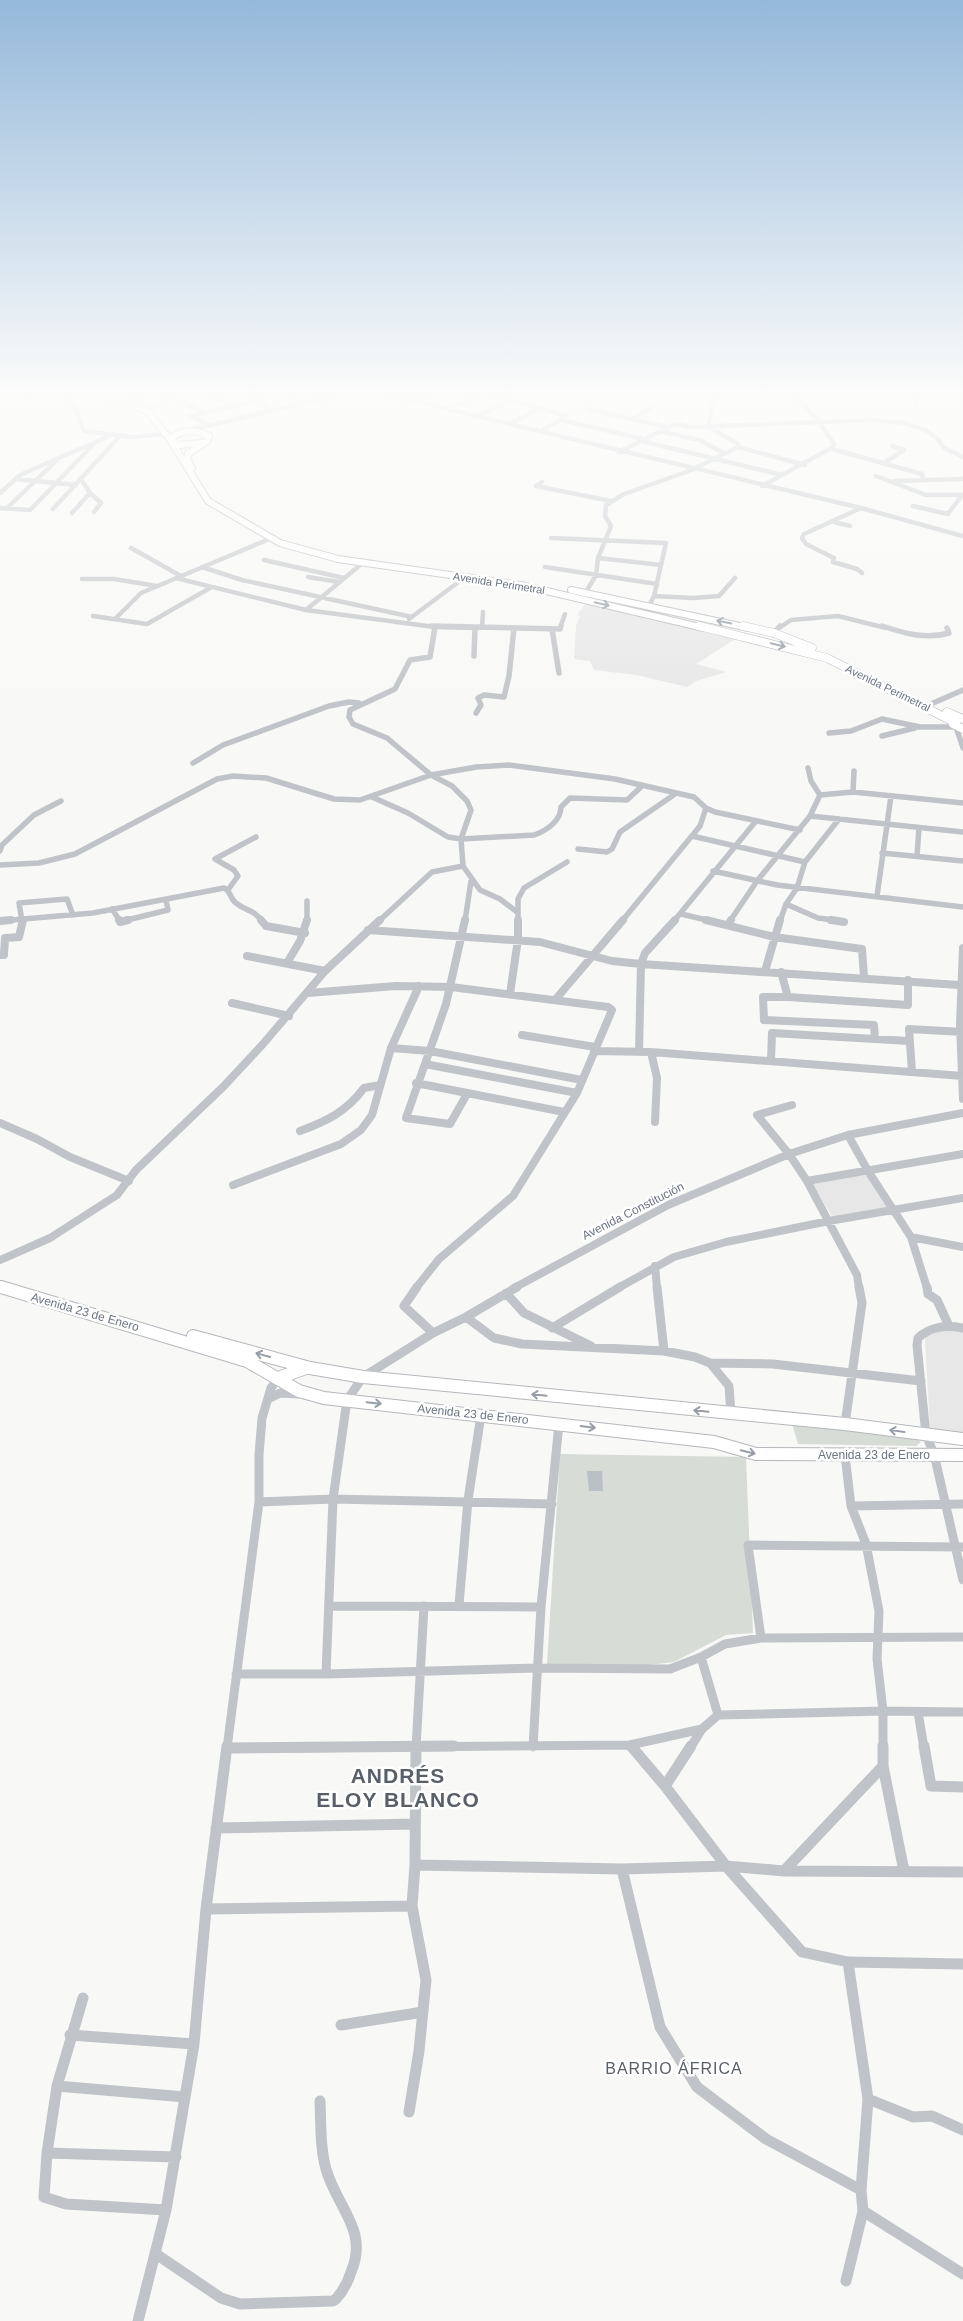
<svg xmlns="http://www.w3.org/2000/svg" width="963" height="2321" font-family="Arial,sans-serif">
  <rect width="100%" height="100%" fill="#f8f8f6"/>
  <!-- built -->
  <path fill="#e6e7e6" d="M587,602L737,638L696,664L726,672L696,681L687,687L637,675L594,670L590,661L574,659L576,626L580,616L577,615Z
    M866,1175L889,1209L833,1218L812,1184Z
    M946,1329L963,1332V1433L930,1429L925,1337Z"/>
  <!-- green -->
  <path fill="#d7dcd6" d="M792,1423L915,1438L921,1442L916,1446L798,1444Z
    M560,1454L746,1457L753,1633L726,1635L674,1662L640,1666L547,1664Z"/>
  <!-- water -->
  <path fill="#b9c1c6" d="M587,1471H602L603,1491H589Z"/>
  <g fill="none" stroke-linecap="round" stroke-linejoin="round">
    <!-- major-far3 casing -->
    <g stroke="#b4b7bb" stroke-width="8">
      <path id="major-far3" d="M86,392L127,403L148,412L171,441L208,501L280,543L338,559L521,585L704,628
        M192,468L187,459L188,454L207,441L209,436C196,430 181,429 170,439L178,445L202,443
        M571,590L749,628"/>
    </g>
    <!-- major-far2 casing -->
    <g stroke="#b4b7bb" stroke-width="9">
      <path id="major-far2" d="M699,626L827,658L954,722
        M743,626L774,633L812,648
        M947,712L963,719
        M957,720L953,724L963,729"/>
    </g>
    <!-- major-far1 casing -->
    <g stroke="#b4b7bb" stroke-width="12">
      <path id="major-far1" d="M0,1287L5,1288"/>
    </g>
    <!-- major casing -->
    <g stroke="#b4b7bb" stroke-width="14">
      <path id="major" d="M1,1287L247,1361L299,1391L324,1398L714,1442L756,1454L963,1455
        M193,1336L310,1368L363,1377L845,1424L963,1439
        M278,1378L306,1368"/>
    </g>
    <!-- minor-far4 -->
    <path stroke="#c0c3c7" stroke-width="4.5" d="M16,392L30,396
      M61,392L73,403L84,431L132,437L165,434
      M207,392L232,406
      M247,392L272,411
      M284,392L301,404
      M376,392L861,508L963,536
      M481,392L567,416L541,431
      M911,392L917,405
      M716,393L775,392
      M347,395L380,394
      M421,400L436,392
      M130,402L154,392
      M183,402L204,413
      M451,407L482,393
      M588,409L667,427
      M150,410L173,397L155,392
      M481,415L510,400
      M632,419L651,408
      M561,420L644,439
      M511,423L539,409
      M210,425L191,416L259,400
      M186,431L351,392
      M660,431L699,440L722,452
      M641,441L782,475
      M738,447L805,465
      M832,449L922,474L923,480
      M619,452L675,424L691,427L873,420L905,423L927,431L938,439L944,448L963,457
      M884,463L904,450L892,446
      M876,476L926,495H963
      M15,479L76,485
      M81,479L90,493L101,503L94,512
      M895,481L963,479
      M542,482L536,486L611,501
      M762,486L833,447L834,444L819,422L792,392
      M0,493L20,475L109,436
      M913,506L948,514L962,495
      M0,508L30,510L94,444
      M7,508L59,458
      M861,508L804,534L802,538L806,544L834,558L833,562L857,569L862,573
      M53,509L120,436
      M72,513L90,493
      M834,522L850,526
      M551,538L666,543L654,596L649,606
      M131,548L181,576
      M598,558L661,565
      M264,560L344,578
      M202,567L242,580L412,617
      M545,567L657,584
      M308,577L339,582
      M176,578L306,610L435,627L478,628
      M82,579H114L157,586
      M654,596L693,598L719,596L735,578
      M583,597L596,575L598,558L611,526L605,516L606,505L624,494L689,471L738,447V444L708,426L716,392
      M306,610L365,561
      M93,616L147,624L210,588
      M115,619L141,593L274,537
      M409,619L468,575
      M482,628L483,612
      M560,628L565,614
      M779,628L791,620L838,616L886,628"/>
    <!-- minor-far3 -->
    <path stroke="#c0c3c7" stroke-width="5.5" d="M431,626L560,629L561,626
      M882,626C904,633 926,640 949,633L947,628
      M435,627L430,657L410,660L395,689L350,710L349,717L353,724L387,738L431,775L452,786L467,801L471,810L461,839L463,866L480,890L500,899L517,912
      M552,629L559,673
      M774,633L780,626
      M474,656L475,628
      M931,704L963,690
      M476,713L481,705L478,698L484,695L504,697L509,676L514,628
      M829,733L851,731L882,719L920,727H956L963,748
      M882,736L915,728
      M193,763L223,745L329,706L349,702L359,703
      M853,792L854,771
      M820,795L853,792L963,803
      M372,797L408,813L448,837L461,839L534,835C546,831 561,821 561,807L570,798L627,800L642,786
      M810,816L963,832
      M692,836L805,862
      M578,849L607,852L612,849L620,832L675,794
      M0,851L2,845L34,815L61,801
      M882,853L963,861
      M917,856L919,828
      M0,865L39,863L75,854L217,779L233,776L266,778L334,799L360,800L431,775L476,767L509,765L615,779L694,797L706,808L715,812L800,830
      M713,871L777,885L963,907
      M228,890L238,876L234,870L215,859L256,837
      M877,896L891,796
      M307,901V921
      M786,904L818,918L840,921
      M112,909L120,921
      M681,914L711,921
      M0,921L93,913L224,888C231,891 230,899 236,903C247,912 252,908 262,921
      M22,921L19,903L67,899L73,915
      M123,921L168,910L166,900
      M379,921L432,872L463,866
      M465,921L471,881
      M518,921V899L524,888L567,862
      M622,921L700,826L706,808
      M674,921L756,821
      M730,921L757,881L810,816L820,795L811,781L808,768
      M780,921L786,904L797,888L805,862L839,819"/>
    <!-- minor-far2 -->
    <path stroke="#c0c3c7" stroke-width="8" d="M119,920L120,922L128,920
      M261,920L266,926L305,933
      M465,920L446,1004L406,1118L450,1124L467,1094
      M706,920L774,937L862,949L864,977
      M831,920L844,922
      M0,921L11,920
      M728,925L731,920
      M368,930L540,942L612,961L641,964L959,985
      M963,948L960,1024L963,1099
      M0,955H4L5,938L19,937L23,920
      M247,956L325,971
      M287,963L300,941L307,920
      M765,971L780,920
      M781,972L788,997L908,1005V980
      M308,993L396,986L451,987L608,1007L612,1010L577,1093L513,1196L439,1259L416,1288
      M510,994L518,939V920
      M788,997H763L764,1020L874,1025L875,1039
      M555,1000L623,920
      M232,1003L289,1016
      M522,1035L595,1047
      M391,1048L430,1051L582,1080
      M594,1051L651,1052L963,1076
      M639,1052L641,964L645,953L675,920
      M651,1052L657,1078L655,1122
      M771,1061L772,1033L909,1041
      M425,1064L577,1093
      M912,1072L909,1029L963,1032
      M416,1083L564,1112
      M792,1105L757,1115L789,1154L807,1181L857,1275L859,1288
      M0,1123L37,1139L70,1157L129,1181
      M300,1131C327,1121 346,1112 364,1088L380,1085
      M848,1135L868,1171L911,1237L927,1288
      M807,1181L963,1154
      M233,1185L341,1144L361,1130L372,1115L391,1048L419,986
      M911,1237L963,1247
      M0,1260L50,1238L117,1195L136,1170L223,1087L263,1044L325,971L380,920
      M655,1266L657,1288
      M514,1288L668,1205L789,1154L848,1135L963,1113
      M618,1288L674,1257L726,1242L829,1221L963,1198"/>
    <!-- minor-far1 -->
    <path stroke="#c0c3c7" stroke-width="9" d="M417,1287L404,1306L433,1333
      M657,1287L664,1351
      M927,1287L928,1294L937,1300L949,1326
      M506,1293L524,1313L591,1346
      M466,1317L494,1338L522,1344L664,1351L695,1357L710,1363L729,1386L731,1414
      M552,1328L620,1287
      M963,1328C946,1325 931,1326 918,1338L917,1345L926,1435L934,1454L963,1580
      M710,1363L773,1364L921,1381
      M268,1399L280,1393L299,1394
      M845,1424L862,1303L859,1287
      M845,1455L851,1506L866,1544L879,1611L877,1659L883,1711V1748
      M259,1502L333,1499L552,1504
      M851,1506L963,1504
      M459,1605L468,1500L481,1415
      M330,1606L541,1607
      M761,1638L748,1545L963,1547
      M701,1657L718,1715
      M236,1674H326L538,1668L670,1669L701,1657L725,1644L761,1638L963,1637
      M326,1674L333,1499L347,1400L363,1377L433,1333L466,1317L517,1287
      M918,1712L924,1748
      M630,1745L632,1748
      M533,1747L541,1607L559,1423
      M227,1748L259,1502V1455L262,1418L271,1388L278,1378
      M287,1748L630,1745L702,1729
      M416,1748L424,1606
      M690,1748L702,1729L718,1715L883,1711L963,1712"/>
    <!-- minor -->
    <path stroke="#c0c3c7" stroke-width="11" d="M631,1746L665,1786L726,1866L802,1952L848,1962L963,1964
      M883,1746V1766L904,1871
      M924,1746L931,1786L963,1787
      M228,1748L454,1746
      M665,1786L691,1746
      M216,1828L415,1824
      M415,1865L622,1869L726,1866L784,1871L963,1872
      M622,1869L660,2027L697,2087L766,2139L861,2190
      M784,1871L883,1766
      M206,1909L412,1906
      M83,1998L57,2086L47,2153L44,2197L66,2204L166,2210
      M341,2025L423,2012
      M70,2035L194,2044
      M57,2086L185,2097
      M868,2099L913,2117L932,2116L963,2130
      M409,2112L419,2051L426,1980L412,1906L415,1865L416,1746
      M47,2153L176,2157
      M863,2211L963,2274
      M156,2254L221,2298L240,2304L333,2301L336,2299C343,2291 348,2282 351,2272C369,2230 337,2208 326,2169C320,2147 321,2124 320,2101
      M846,2281L863,2211L861,2190L868,2099L848,1962
      M138,2321L166,2210L194,2044L206,1909L227,1746"/>
    <!-- major-far3 -->
    <use href="#major-far3" stroke="#fff" stroke-width="6"/>
    <!-- major-far2 -->
    <use href="#major-far2" stroke="#fff" stroke-width="8"/>
    <!-- major-far1 -->
    <use href="#major-far1" stroke="#fff" stroke-width="9"/>
    <!-- major -->
    <use href="#major" stroke="#fff" stroke-width="12"/>
  </g>
  <!-- one-way arrows -->
  <defs><path id="oneway-shaft" d="M-6 0H5M1.5-3L5.5 0L1.5 3" fill="none" stroke-width="1.6" stroke-linecap="round" stroke-linejoin="round" transform="scale(1.25)"/></defs>
  <g stroke="#979ea8">
    <use href="#oneway-shaft" transform="translate(602 604) rotate(13)"/>
    <use href="#oneway-shaft" transform="translate(724 622) rotate(-168)"/>
    <use href="#oneway-shaft" transform="translate(778 645) rotate(13)"/>
    <use href="#oneway-shaft" transform="translate(263 1355) rotate(-165)"/>
    <use href="#oneway-shaft" transform="translate(539 1395) rotate(-174)"/>
    <use href="#oneway-shaft" transform="translate(374 1403) rotate(6)"/>
    <use href="#oneway-shaft" transform="translate(701 1411) rotate(-174)"/>
    <use href="#oneway-shaft" transform="translate(588 1427) rotate(7)"/>
    <use href="#oneway-shaft" transform="translate(897 1431) rotate(-172)"/>
    <use href="#oneway-shaft" transform="translate(748 1452) rotate(14)"/>
  </g>
  <!-- sky -->
  <linearGradient id="sky" x2="0" y2="1"><stop stop-color="#95b9da"/><stop offset="0.55" stop-color="#fcfcfb"/><stop offset="1" stop-color="#fcfcfb" stop-opacity="0"/></linearGradient>
  <rect width="963" height="717" fill="url(#sky)"/>
  <g text-anchor="middle" stroke-width="5" stroke-linejoin="round" paint-order="stroke">
    <!-- far-street labels -->
    <g font-size="11" fill="#6b7583" stroke="#fff">
      <text transform="translate(499 583) rotate(9)" y="4">Avenida Perimetral</text>
      <text transform="translate(888 688) rotate(26)" y="4">Avenida Perimetral</text>
    </g>
    <!-- street labels -->
    <g font-size="12" fill="#6b7583" stroke="#fff">
      <text transform="translate(633 1211) rotate(-27)" y="4">Avenida Constitución</text>
      <text transform="translate(85 1312) rotate(16)" y="4">Avenida 23 de Enero</text>
      <text transform="translate(473 1414) rotate(6)" y="4">Avenida 23 de Enero</text>
      <text x="874" y="1459">Avenida 23 de Enero</text>
    </g>
    <!-- near-neighbourhood labels -->
    <g font-size="16" letter-spacing="1" fill="#585f69" stroke="#fff">
      <text x="674" y="2074">BARRIO ÁFRICA</text>
    </g>
    <!-- near-district labels -->
    <g font-size="21" font-weight="bold" letter-spacing="1" fill="#585f69" stroke="#fff">
      <text x="398" y="1783">ANDRÉS<tspan x="398" dy="24">ELOY BLANCO</tspan></text>
    </g>
  </g>
</svg>
